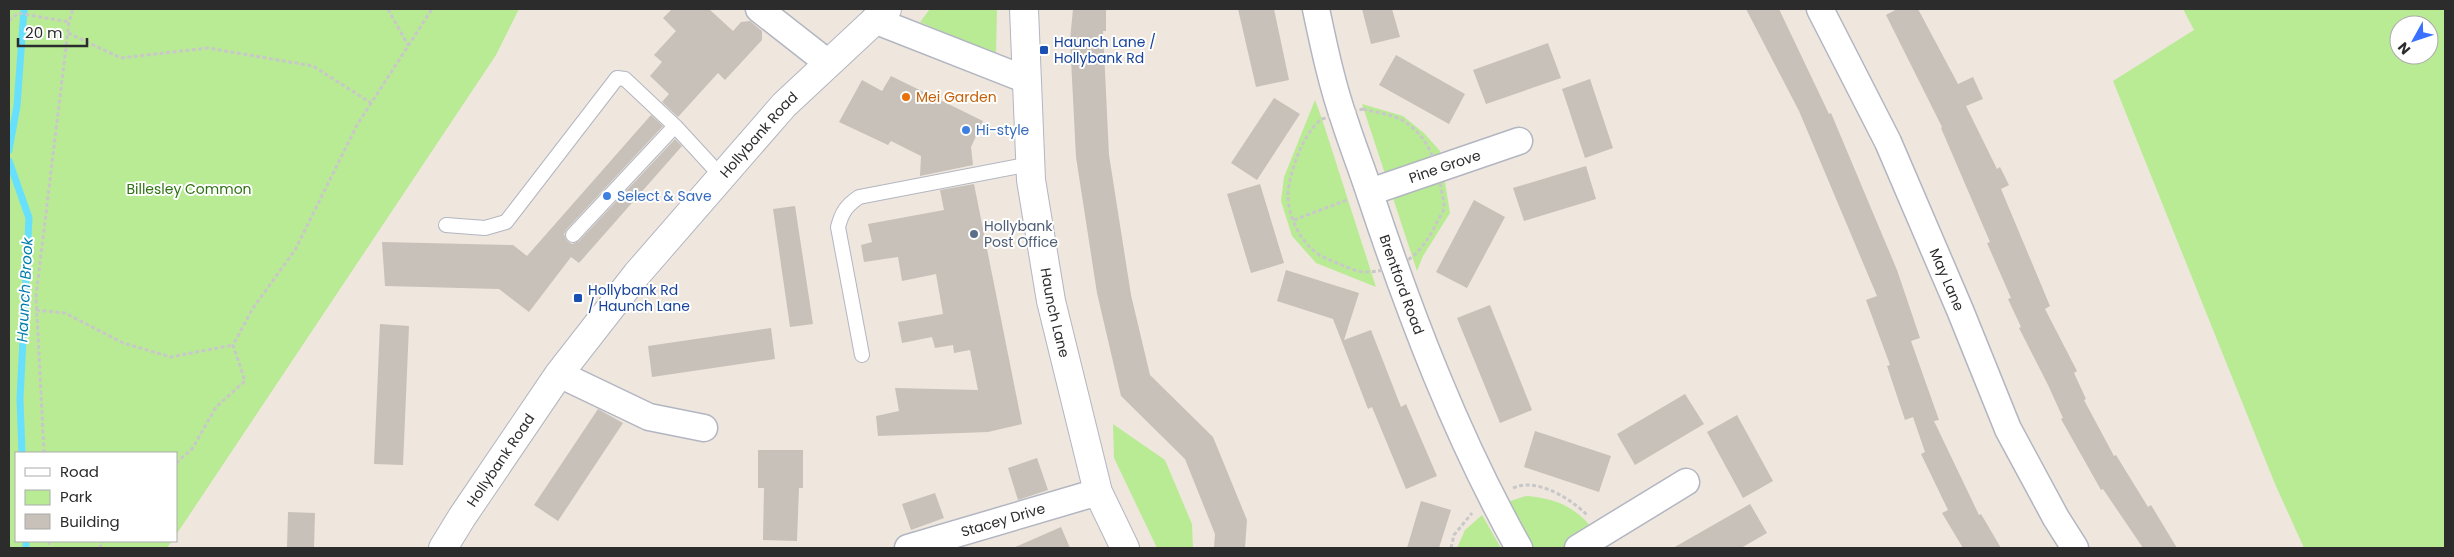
<svg xmlns="http://www.w3.org/2000/svg" width="2454" height="557" font-family="Poppins,sans-serif">
  <rect width="100%" height="100%" fill="#efe6de"/>
  <!-- green -->
  <path fill="#b9eb95" fill-rule="evenodd" d="M9,9H519L496,55L176,535V453H16V541H172L167,548H9Z
    M930,9H997L996,55L920,22Z
    M2183,9H2445V548H2304L2275,484L2113,81L2194,30ZM2399,25H2429V55H2399Z
    M1315,100L1322,119L1376,287L1316,263L1292,236L1281,201L1284,177Z
    M1362,104L1403,116L1424,133L1440,151L1450,213L1423,256L1417,271Z
    M1113,424L1165,460L1192,524L1193,548H1157L1114,458Z
    M1526,496C1562,498 1589,514 1603,548H1531L1504,503Z
    M1482,515L1501,548H1457L1465,530Z"/>
  <g fill="none" stroke-linecap="round" stroke-linejoin="round">
    <!-- stream -->
    <path stroke="#66e0fc" stroke-width="7" d="M9,150L17,106L24,9
      M9,161L29,218L20,399L22,453
      M26,541V548"/>
  </g>
  <!-- building -->
  <path fill="#c7c1b9" d="M672,9H709L733,31L741,22L750,21L762,31V40L725,80L718,73L678,117L662,102L669,94L650,76L662,62L654,55L676,31L663,18Z
    M1073,9H1106V31H1103L1109,155L1131,295L1150,375L1213,437L1247,520L1245,548H1214L1215,534L1185,459L1121,396L1097,293L1076,157L1070,40Z
    M1238,9H1274L1289,80L1256,87Z
    M1362,9H1392L1400,37L1371,44Z
    M1746,9H1779L1829,114L1831,113L1897,270L1920,338L1911,341L1939,420L1934,421L1979,515L1981,514L2001,548H1963L1942,513L1948,510L1921,454L1925,452L1913,417L1905,420L1887,366L1890,365L1866,300L1877,296L1799,111Z
    M1897,9H1918L1958,84L1973,77L1983,99L1966,106L1997,169L2000,167L2009,185L2001,189L2050,306L2045,309L2077,371L2074,373L2086,399L2084,400L2114,456L2116,455L2148,507L2151,505L2177,548H2143L2103,489L2101,490L2061,419L2063,418L2048,385L2019,328L2021,327L2008,299L2011,298L1987,243L1990,242L1941,128L1942,127L1886,15Z
    M1548,43L1561,78L1486,104L1473,70Z
    M1396,55L1465,94L1449,124L1379,85Z
    M891,76L983,121L971,147L973,165L920,176L921,156L891,141L888,145L839,122L862,80L882,91Z
    M1590,79L1613,148L1585,158L1562,89Z
    M1274,98L1300,114L1257,180L1231,163Z
    M651,115L663,126L567,229L564,234L567,241L572,244L579,241L675,139L682,146L579,263L571,257L529,312L499,289L385,286L382,242L513,245L527,256Z
    M1586,166L1596,199L1524,221L1513,188Z
    M974,184L1022,424L988,432L878,436L876,416L899,411L895,388L978,390L970,350L954,353L953,345L935,348L932,337L902,343L898,322L943,314L936,274L902,281L898,257L864,262L861,245L872,242L868,224L944,210L940,190Z
    M1260,184L1284,263L1251,273L1227,194Z
    M1474,200L1505,217L1467,288L1436,272Z
    M795,206L813,324L790,327L773,209Z
    M1286,270L1359,293L1344,340L1371,330L1401,407L1406,404L1437,476L1406,489L1372,407L1368,409L1333,319L1277,301Z
    M1490,305L1532,410L1500,423L1457,318Z
    M380,324L409,326L403,465L374,464Z
    M771,328L775,359L652,377L648,346Z
    M1685,394L1704,424L1635,465L1617,434Z
    M598,409L623,423L558,521L534,505Z
    M1737,415L1773,481L1743,498L1707,432Z
    M1535,431L1611,456L1599,492L1524,467Z
    M758,450H803V488H799L797,541L763,540L764,488H758Z
    M1037,458L1048,490L1018,500L1008,468Z
    M935,493L944,518L911,530L902,504Z
    M1421,501L1451,510L1439,548H1407Z
    M1750,504L1767,533L1741,548H1673Z
    M288,512L315,513L314,548H287Z
    M1061,527L1070,548H1013Z"/>
  <g fill="none" stroke-linecap="round" stroke-linejoin="round">
    <!-- lane casing -->
    <g stroke="#b2b6c1" stroke-width="16">
      <path id="lane" d="M446,225L485,228L506,222L617,78L625,79L675,126L721,176
        M573,235L675,126
        M862,355L838,227C842,212 846,206 859,197L1030,164"/>
    </g>
    <!-- street casing -->
    <g stroke="#b2b6c1" stroke-width="29">
      <g id="street">
        <path d="M759,9L828,63"/>
        <path id="s1" d="M1316,9C1324,47 1332,85 1345,122C1353,147 1363,172 1371,197C1411,317 1457,438 1519,548"/>
        <path id="s2" d="M1820,9L1888,142L1960,310L2008,429L2056,518L2075,548"/>
        <path d="M874,20L1027,80"/>
        <path id="s3" d="M1370,192L1519,141"/>
        <path d="M559,374L649,417L704,428"/>
        <path id="s4" d="M908,548L1098,492"/>
        <path d="M1578,548L1686,482"/>
      </g>
    </g>
    <!-- secondary casing -->
    <g stroke="#b2b6c1" stroke-width="30">
      <g id="secondary">
        <path id="s5" d="M1024,9L1031,180L1051,301L1098,492L1125,548"/>
        <path id="s6" d="M443,548L462,517L559,374L637,274L784,105L887,9"/>
      </g>
    </g>
    <!-- path -->
    <path stroke="#c8c8c8" stroke-width="3" stroke-dasharray="4 2.5" stroke-linecap="butt" d="M388,9L408,45
      M9,21L18,13L69,22
      M68,33L121,58L208,48L313,66L371,103
      M1363,109C1374,112 1389,114 1400,119C1427,134 1436,159 1441,188C1442,194 1444,201 1444,207C1444,212 1438,219 1436,224C1421,255 1402,271 1366,272C1355,272 1340,264 1330,260C1304,251 1288,220 1288,194C1289,173 1304,131 1322,119Z
      M1294,220L1347,200
      M36,310L65,313L123,343L171,357L233,345
      M44,453L36,296L69,22L73,9
      M176,463L192,449L216,407L245,381L233,345L253,308L295,250L357,125L432,9
      M1513,488C1537,477 1571,499 1587,515
      M49,541V548
      M99,548L104,541
      M1451,548L1454,535L1472,513"/>
    <!-- lane -->
    <use href="#lane" stroke="#fff" stroke-width="14"/>
    <!-- street -->
    <use href="#street" stroke="#fff" stroke-width="26"/>
    <!-- secondary -->
    <use href="#secondary" stroke="#fff" stroke-width="28"/>
  </g>
  <!-- markers -->
  <g fill="#1a4fb4" stroke="#fff" stroke-width="2">
    <rect x="1039" y="45" width="10" height="10" rx="2.5"/>
    <rect x="573" y="293" width="10" height="10" rx="2.5"/>
  </g>
  <circle fill="#e8710a" stroke="#fff" stroke-width="2" cx="906" cy="97" r="5"/>
  <g fill="#3f7fe0" stroke="#fff" stroke-width="2">
    <circle cx="966" cy="130" r="5"/>
    <circle cx="607" cy="196" r="5"/>
  </g>
  <circle fill="#5c6f8a" stroke="#fff" stroke-width="2" cx="974" cy="234" r="5"/>
  <g text-anchor="middle" stroke-width="4" stroke-linejoin="round" paint-order="stroke">
    <!-- transit labels -->
    <g font-size="14" fill="#164399" stroke="#fff" text-anchor="start">
      <text x="1054" y="47">Haunch Lane /<tspan x="1054" dy="16">Hollybank Rd</tspan></text>
      <text x="588" y="295">Hollybank Rd<tspan x="588" dy="16">/ Haunch Lane</tspan></text>
    </g>
    <!-- food labels -->
    <g font-size="14" fill="#c56008" stroke="#fff" text-anchor="start">
      <text x="916" y="102">Mei Garden</text>
    </g>
    <!-- shop labels -->
    <g font-size="14" fill="#366cbe" stroke="#fff" text-anchor="start">
      <text x="976" y="135">Hi-style</text>
      <text x="617" y="201">Select &amp; Save</text>
    </g>
    <!-- street labels -->
    <g font-size="14" fill="#2c2c2c" stroke="#fff">
      <text dy="5" stroke="none"><textPath href="#s6" startOffset="521">Hollybank Road</textPath></text>
      <text dy="5" stroke="none"><textPath href="#s3" startOffset="79">Pine Grove</textPath></text>
      <text dy="5" stroke="none"><textPath href="#s2" startOffset="299">May Lane</textPath></text>
      <text dy="5" stroke="none"><textPath href="#s1" startOffset="289">Brentford Road</textPath></text>
      <text dy="5" stroke="none"><textPath href="#s5" startOffset="306">Haunch Lane</textPath></text>
      <text dy="5" stroke="none"><textPath href="#s6" startOffset="105">Hollybank Road</textPath></text>
      <text dy="5" stroke="none"><textPath href="#s4" startOffset="99">Stacey Drive</textPath></text>
    </g>
    <!-- park labels -->
    <g font-size="14" fill="#2f7313" stroke="#fff">
      <text x="189" y="194">Billesley Common</text>
    </g>
    <!-- service labels -->
    <g font-size="14" fill="#4e5e75" stroke="#fff" text-anchor="start">
      <text x="984" y="231">Hollybank<tspan x="984" dy="16">Post Office</tspan></text>
    </g>
    <!-- water labels -->
    <g font-size="15" font-style="italic" fill="#007fad" stroke="#fff">
      <text transform="translate(25 290) rotate(-87)" y="5">Haunch Brook</text>
    </g>
  </g>
  <!-- border -->
  <rect width="2454" height="557" fill="none" stroke="#2c2c2c" stroke-width="20"/>
  <!-- legend -->
  <rect x="15" y="452" width="162" height="90" fill="#ffffff" stroke="#ababab"/>
  <rect x="25" y="468" width="25" height="8" fill="#ffffff" stroke="#ababab"/>
  <text x="60" y="477" font-size="15" fill="#2c2c2c">Road</text>
  <rect x="25" y="490" width="25" height="15" fill="#b9eb95" stroke="#ababab"/>
  <text x="60" y="502" font-size="15" fill="#2c2c2c">Park</text>
  <rect x="25" y="514" width="25" height="15" fill="#c7c1b9" stroke="#ababab"/>
  <text x="60" y="527" font-size="15" fill="#2c2c2c">Building</text>
  <!-- north arrow -->
  <g transform="translate(2414 40) rotate(230)"><circle r="24" fill="#ffffff" stroke="#ababab"/>
  <path d="M0-4L9 19L0 12L-9 19Z" fill="#3b6fff"/>
  <text y="-8" font-size="14" font-weight="bold" text-anchor="middle" fill="#2c2c2c">N</text>
  </g>
  <!-- scale -->
  <path d="M18 38v8h69v-8" fill="none" stroke="#2c2c2c" stroke-width="2.5"/>
  <text x="25" y="38" font-size="15" fill="#2c2c2c" stroke="#ffffff" stroke-width="4" paint-order="stroke">20 m</text>
</svg>
